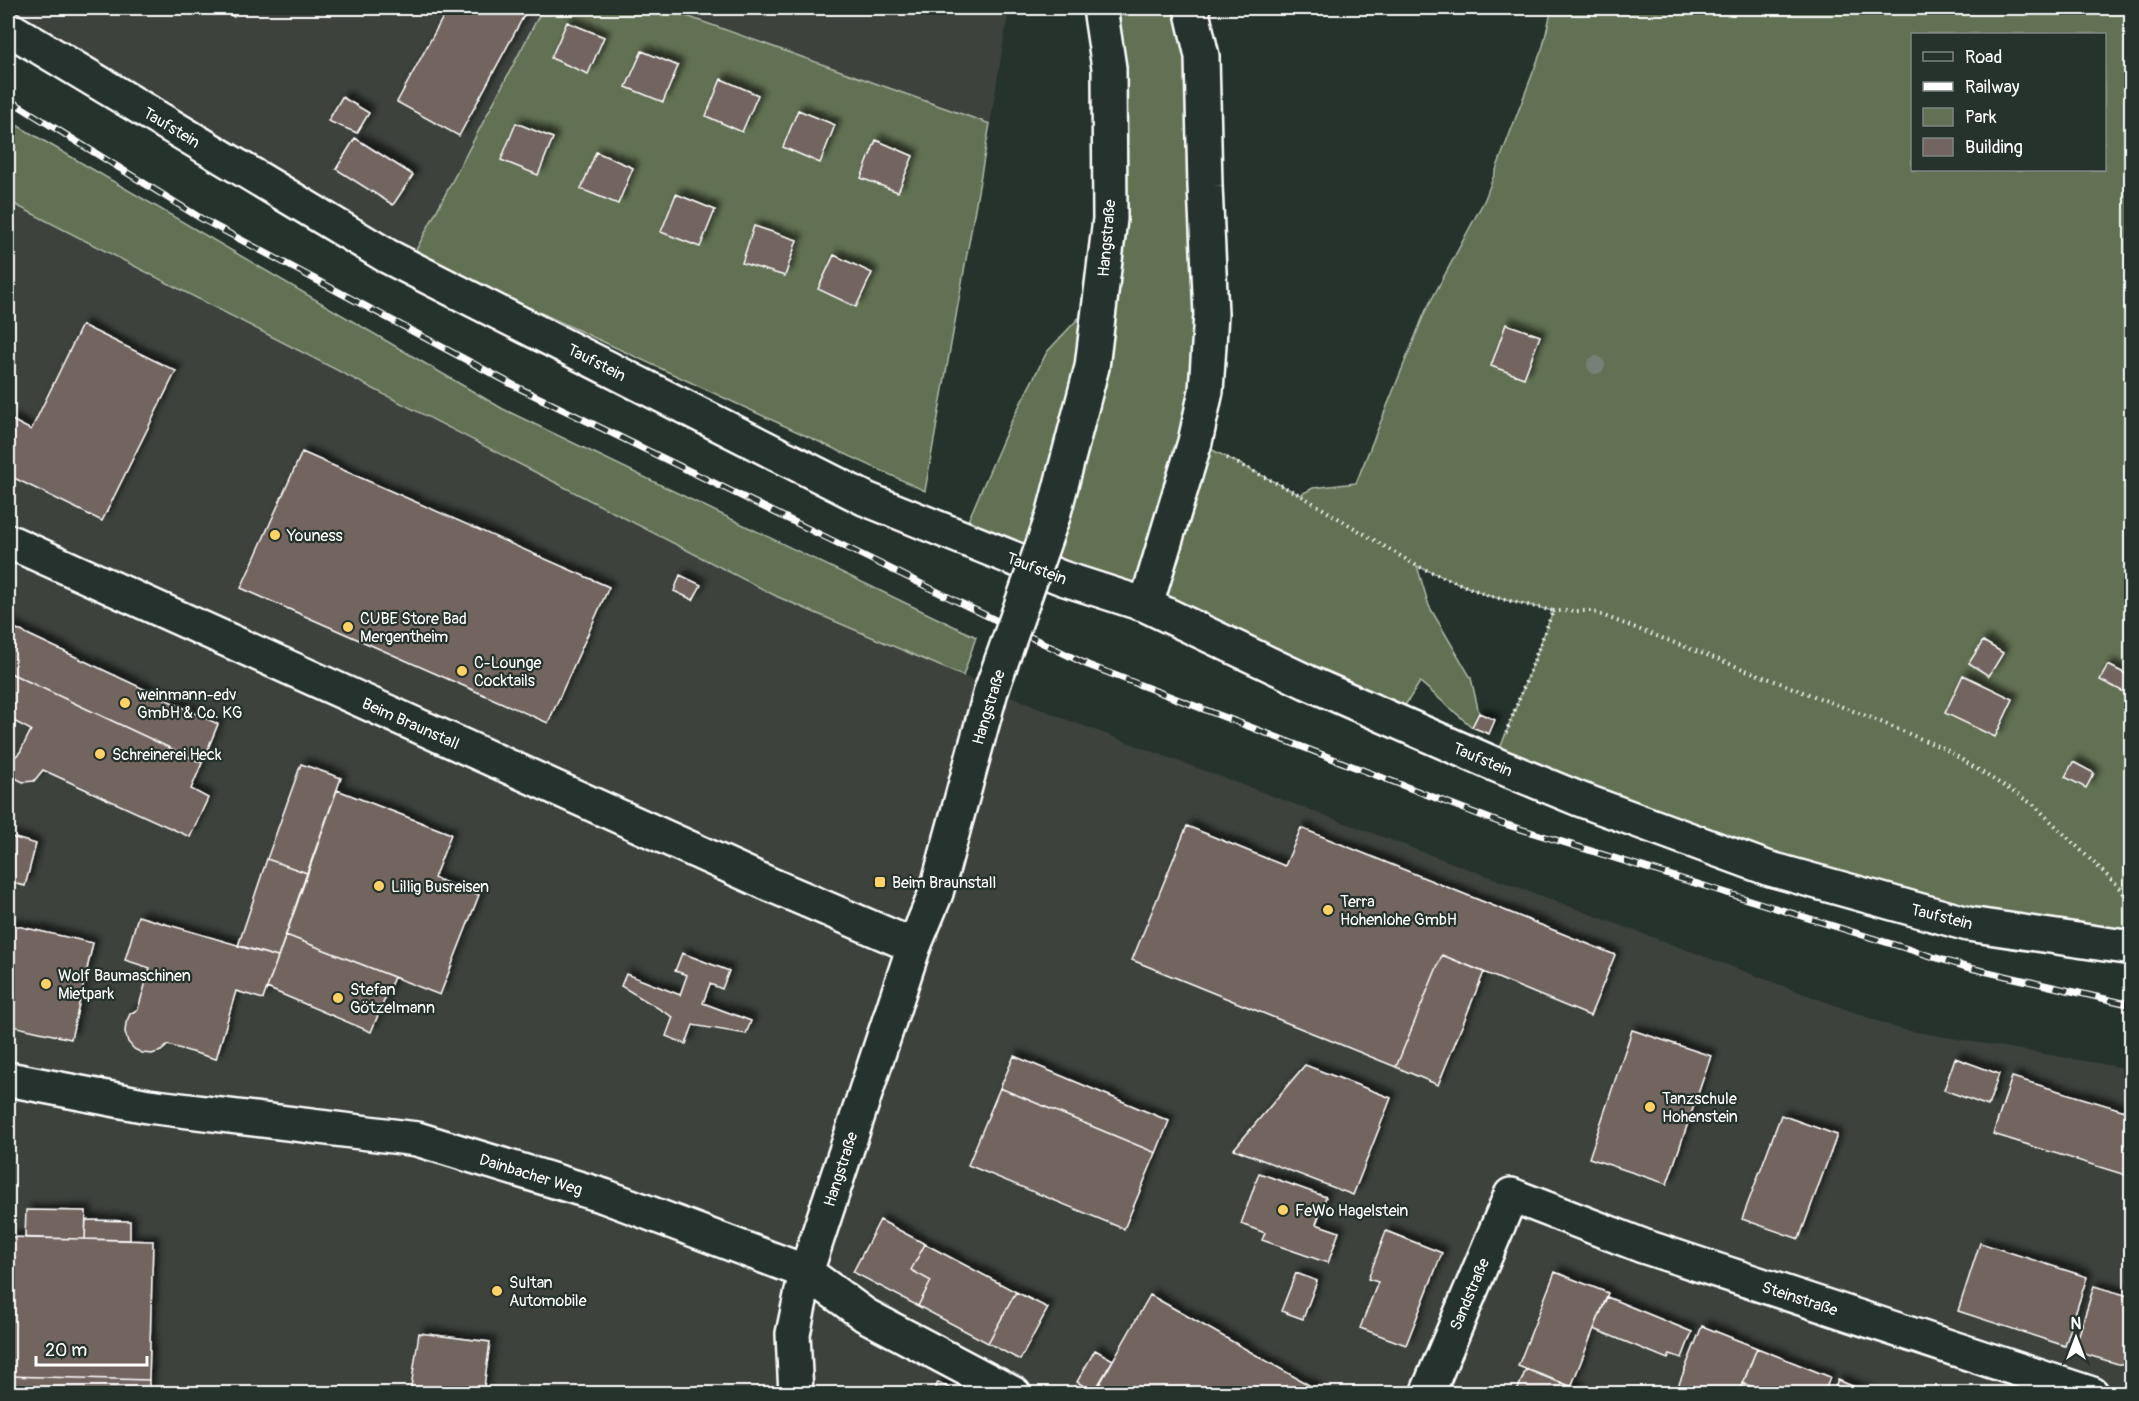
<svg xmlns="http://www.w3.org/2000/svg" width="2139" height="1401" font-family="Pangolin,sans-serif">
  <defs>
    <filter id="shadow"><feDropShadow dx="5.5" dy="-5.5" stdDeviation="3" flood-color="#0009"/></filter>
  </defs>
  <rect width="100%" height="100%" fill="#26332d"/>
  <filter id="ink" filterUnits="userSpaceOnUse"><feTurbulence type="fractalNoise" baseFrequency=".0167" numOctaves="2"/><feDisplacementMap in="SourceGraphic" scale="12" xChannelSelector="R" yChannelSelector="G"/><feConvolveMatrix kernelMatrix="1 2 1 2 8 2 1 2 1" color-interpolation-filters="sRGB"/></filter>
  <g filter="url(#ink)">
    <!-- built -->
    <path fill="#3d423d" d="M8,8H543L414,254L8,14Z
      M664,8H1009L990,124Z
      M8,201L778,597L1065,719L1899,1029L2131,1069V1393H8Z"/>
    <!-- green -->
    <path fill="#627153" stroke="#b0b8a9" stroke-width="1.5" fill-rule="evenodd" d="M543,8H664L990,124L925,491L414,254Z
      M1100,8H1191L1202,56L1195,441L1300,495L1313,488L1356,483L1425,312L1485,199L1543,46L1552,8H2131V948L1968,924L1494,764L1553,611L1489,596L1417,566L1429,606L1471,678L1479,713L1472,727L1420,682L1395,721L961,537L1009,426L1047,352L1101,294ZM1912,34H2104V170H1912Z
      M8,120L503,409L976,637L963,676L778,597L8,201Z"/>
    <!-- building -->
    <path fill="#726561" stroke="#fff" stroke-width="1.5" filter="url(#shadow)" d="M217,8H240L234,17Z
      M448,8H528L459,136L397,102Z
      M567,22L604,37L588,74L551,58Z
      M642,51L678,66L663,102L626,87Z
      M721,79L758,95L742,132L706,116Z
      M342,97L369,113L357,133L328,121Z
      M798,110L835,125L820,163L783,147Z
      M516,123L553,138L538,175L501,160Z
      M355,138L413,175L393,205L336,169Z
      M876,140L913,156L898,192L861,178Z
      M596,152L633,168L618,204L581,189Z
      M676,194L715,210L700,247L661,232Z
      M754,226L797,240L785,276L742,263Z
      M834,255L872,273L856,307L818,289Z
      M1506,324L1540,336L1524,378L1491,366Z
      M82,325L176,371L102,521L8,475V418L31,430Z
      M302,452L609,587L548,723L241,588Z
      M680,575L701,585L693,600L674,591Z
      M8,625L218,724L202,763L8,672Z
      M1983,641L2003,653L1989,676L1969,663Z
      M2108,665L2132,677V696L2100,680Z
      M8,672L202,763L191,789L208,798L190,837L43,770L34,781L23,782L17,779L11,770L12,760L20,752L31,730L8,718Z
      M1963,675L2013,699L1995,737L1945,713Z
      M1479,713L1495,720L1489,734L1472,727Z
      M2073,762L2094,773L2086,788L2065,777Z
      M301,764L341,778L307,873L267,859Z
      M337,790L451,834L434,878L479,895L440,995L286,935Z
      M1187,826L1285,866L1301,828L1615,955L1590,1016L1442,955L1396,1067L1132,960Z
      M8,836L36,844L25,886L8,882Z
      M267,859L307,873L278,957L238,946Z
      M138,916L278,957L263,999L236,991L216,1059L168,1045L161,1051L152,1054L142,1053L134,1049L128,1042L125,1032L126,1023L130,1014L138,1009L150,968L125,960Z
      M8,924L93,943L71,1039L8,1025Z
      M286,935L394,977L371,1032L267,988Z
      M682,953L729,971L722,989L710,984L703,1003L751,1021L746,1034L693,1025L686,1044L666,1036L673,1017L621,986L626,974L680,995L687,975L675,971Z
      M1442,955L1484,972L1438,1085L1396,1067Z
      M1632,1030L1711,1056L1667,1184L1589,1158Z
      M1014,1056L1169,1121L1156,1153L1000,1088Z
      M1955,1058L1999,1074L1988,1106L1944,1090Z
      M1305,1065L1391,1098L1353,1195L1234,1149Z
      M2012,1077L2132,1113V1177L1993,1134Z
      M1000,1088L1156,1153L1124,1229L968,1165Z
      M1781,1115L1837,1135L1799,1239L1742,1219Z
      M1259,1173L1326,1197L1316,1224L1339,1232L1328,1263L1262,1240L1265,1233L1241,1224Z
      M26,1210L86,1211L85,1239L25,1238Z
      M86,1220L130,1221V1240L85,1239Z
      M880,1220L925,1244L911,1270L931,1281L918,1306L853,1272Z
      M1386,1231L1442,1253L1406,1345L1360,1328L1378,1282L1368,1279Z
      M8,1237L153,1241L149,1380L8,1376Z
      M1980,1243L2087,1277L2065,1346L1958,1311Z
      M925,1244L1016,1292L988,1343L918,1306L931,1281L911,1270Z
      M1555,1272L1608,1293L1571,1387L1518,1366Z
      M1296,1273L1317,1281L1303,1319L1281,1311Z
      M2094,1286L2132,1297V1368L2074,1351Z
      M1016,1292L1048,1308L1020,1360L988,1343Z
      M1150,1295L1316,1389L1313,1394H1094Z
      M1607,1297L1692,1332L1682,1358L1670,1354L1668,1359L1594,1329Z
      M1702,1326L1757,1348L1739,1394H1675Z
      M419,1333L490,1342L483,1394H410Z
      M1757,1348L1830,1377L1824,1394H1769L1743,1383Z
      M1095,1350L1113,1360L1094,1392L1077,1382Z
      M1526,1369L1581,1390L1579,1394H1516Z
      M8,1376L149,1380V1394H8Z
      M1838,1380L1871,1394H1833Z
      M938,1382L960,1394H932Z"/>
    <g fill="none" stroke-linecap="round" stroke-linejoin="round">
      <!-- minor casing -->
      <g stroke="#fff" stroke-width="38">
        <path id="minor" d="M8,28L387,256L866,499L1062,578L1146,605L1307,682L1494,764L1579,799L1767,868L1968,924L2132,948
          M1053,516L1092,367L1110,219L1109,68L1100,8
          M8,541L769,884L914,946
          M1146,605L1195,442L1206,391L1211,314L1205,186L1202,56L1191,8
          M8,1079L148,1106L417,1139L604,1196L806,1272L865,1315L1014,1394
          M796,1394L793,1334L806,1272L914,946L936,893L991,691
          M1427,1394L1511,1195L1643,1246L2092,1394"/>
      </g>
      <!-- path -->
      <path stroke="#fff" stroke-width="4" stroke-dasharray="1.5 4.5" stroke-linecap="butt" d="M1227,458L1300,495L1417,566L1489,596L1553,611L1506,733
        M1553,611H1591L1869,717L1945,749L2034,805L2121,889L2132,908"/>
      <!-- minor -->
      <use href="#minor" stroke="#26332d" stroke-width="33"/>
      <!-- rail casing -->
      <g stroke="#fff" stroke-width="7">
        <path id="rail" d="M8,99L202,219L519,388L1088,665L1501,823L1966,967L2132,1005"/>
      </g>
      <!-- rail -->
      <use href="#rail" stroke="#26332d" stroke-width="4.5" stroke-dasharray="14" stroke-linecap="butt"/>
      <!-- minor-bridge casing -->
      <g stroke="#fff" stroke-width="38" stroke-linecap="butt">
        <path id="minor-bridge" d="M991,691L1053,516"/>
      </g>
      <!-- minor-bridge -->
      <use href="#minor-bridge" stroke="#26332d" stroke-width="33"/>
    </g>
    <!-- trees -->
    <circle fill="#768076" cx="1596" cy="365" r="9"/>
  </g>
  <!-- markers -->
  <g fill="#ffd166" stroke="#26332d" stroke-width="2">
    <circle cx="275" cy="535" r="6"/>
    <circle cx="348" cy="627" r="6"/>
    <circle cx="462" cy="671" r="6"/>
    <circle cx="125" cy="703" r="6"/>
    <circle cx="100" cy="754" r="6"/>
    <rect x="874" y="876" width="12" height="12" rx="3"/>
    <circle cx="379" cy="886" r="6"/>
    <circle cx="1328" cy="910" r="6"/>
    <circle cx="46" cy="984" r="6"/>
    <circle cx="338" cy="998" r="6"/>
    <circle cx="1650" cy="1107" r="6"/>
    <circle cx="1283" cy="1210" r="6"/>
    <circle cx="497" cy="1291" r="6"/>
  </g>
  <g text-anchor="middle" stroke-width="4.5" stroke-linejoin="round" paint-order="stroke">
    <!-- street labels -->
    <g font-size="16" fill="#fff" stroke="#26332d">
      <text transform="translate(172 127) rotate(31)" y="6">Taufstein</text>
      <text transform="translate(1106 238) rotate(-85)" y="6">Hangstraße</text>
      <text transform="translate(597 362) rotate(27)" y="6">Taufstein</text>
      <text transform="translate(1037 568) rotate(21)" y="6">Taufstein</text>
      <text transform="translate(988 707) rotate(-73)" y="6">Hangstraße</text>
      <text transform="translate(411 723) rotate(24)" y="6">Beim Braunstall</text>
      <text transform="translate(1483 759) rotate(23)" y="6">Taufstein</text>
      <text transform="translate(1942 916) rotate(14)" y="6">Taufstein</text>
      <text transform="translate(840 1169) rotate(-72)" y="6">Hangstraße</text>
      <text transform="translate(531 1174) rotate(17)" y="6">Dainbacher Weg</text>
      <text transform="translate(1469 1294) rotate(-67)" y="6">Sandstraße</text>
      <text transform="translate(1800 1298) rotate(18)" y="6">Steinstraße</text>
    </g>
    <!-- poi labels -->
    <g font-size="16" fill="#fff" stroke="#26332d" text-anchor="start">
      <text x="287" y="541">Youness</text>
      <text x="360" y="624">CUBE Store Bad<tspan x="360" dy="18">Mergentheim</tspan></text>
      <text x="474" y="668">C-Lounge<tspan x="474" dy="18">Cocktails</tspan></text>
      <text x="137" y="700">weinmann-edv<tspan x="137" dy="18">GmbH &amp; Co. KG</tspan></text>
      <text x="112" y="760">Schreinerei Heck</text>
      <text x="892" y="888">Beim Braunstall</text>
      <text x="391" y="892">Lillig Busreisen</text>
      <text x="1340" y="907">Terra<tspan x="1340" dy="18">Hohenlohe GmbH</tspan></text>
      <text x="58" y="981">Wolf Baumaschinen<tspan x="58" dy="18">Mietpark</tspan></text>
      <text x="350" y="995">Stefan<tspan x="350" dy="18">Götzelmann</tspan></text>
      <text x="1662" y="1104">Tanzschule<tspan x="1662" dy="18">Hohenstein</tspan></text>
      <text x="1295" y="1216">FeWo Hagelstein</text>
      <text x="509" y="1288">Sultan<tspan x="509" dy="18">Automobile</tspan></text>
    </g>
  </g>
  <!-- margin -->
  <rect width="2139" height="1401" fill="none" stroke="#26332d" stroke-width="30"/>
  <rect x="15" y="15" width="2109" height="1371" fill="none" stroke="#fff" stroke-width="2" filter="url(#ink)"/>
  <!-- legend -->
  <rect x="1911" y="33" width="195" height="138" fill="#26332d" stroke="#7d8581" stroke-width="1.5"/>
  <rect x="1923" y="52" width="30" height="9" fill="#26332d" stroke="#7d8581" stroke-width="1.5"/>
  <text x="1965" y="63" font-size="18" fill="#ffffff">Road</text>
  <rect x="1923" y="82" width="30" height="9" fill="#ffffff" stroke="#7d8581" stroke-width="1.5"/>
  <text x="1965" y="93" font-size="18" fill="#ffffff">Railway</text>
  <rect x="1923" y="108" width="30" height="18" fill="#627153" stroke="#7d8581" stroke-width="1.5"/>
  <text x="1965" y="123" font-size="18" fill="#ffffff">Park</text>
  <rect x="1923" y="138" width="30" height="18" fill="#726561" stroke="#7d8581" stroke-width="1.5"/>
  <text x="1965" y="153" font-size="18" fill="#ffffff">Building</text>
  <!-- north arrow -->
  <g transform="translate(2076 1338)" stroke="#26332d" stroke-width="4.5" paint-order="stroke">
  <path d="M0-4.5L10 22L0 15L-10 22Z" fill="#ffffff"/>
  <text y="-9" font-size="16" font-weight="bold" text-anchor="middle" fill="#ffffff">N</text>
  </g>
  <!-- scale -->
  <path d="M36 1356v9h111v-9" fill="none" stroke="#ffffff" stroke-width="3"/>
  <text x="45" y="1356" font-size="18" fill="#ffffff" stroke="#26332d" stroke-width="4.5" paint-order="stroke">20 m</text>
</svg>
